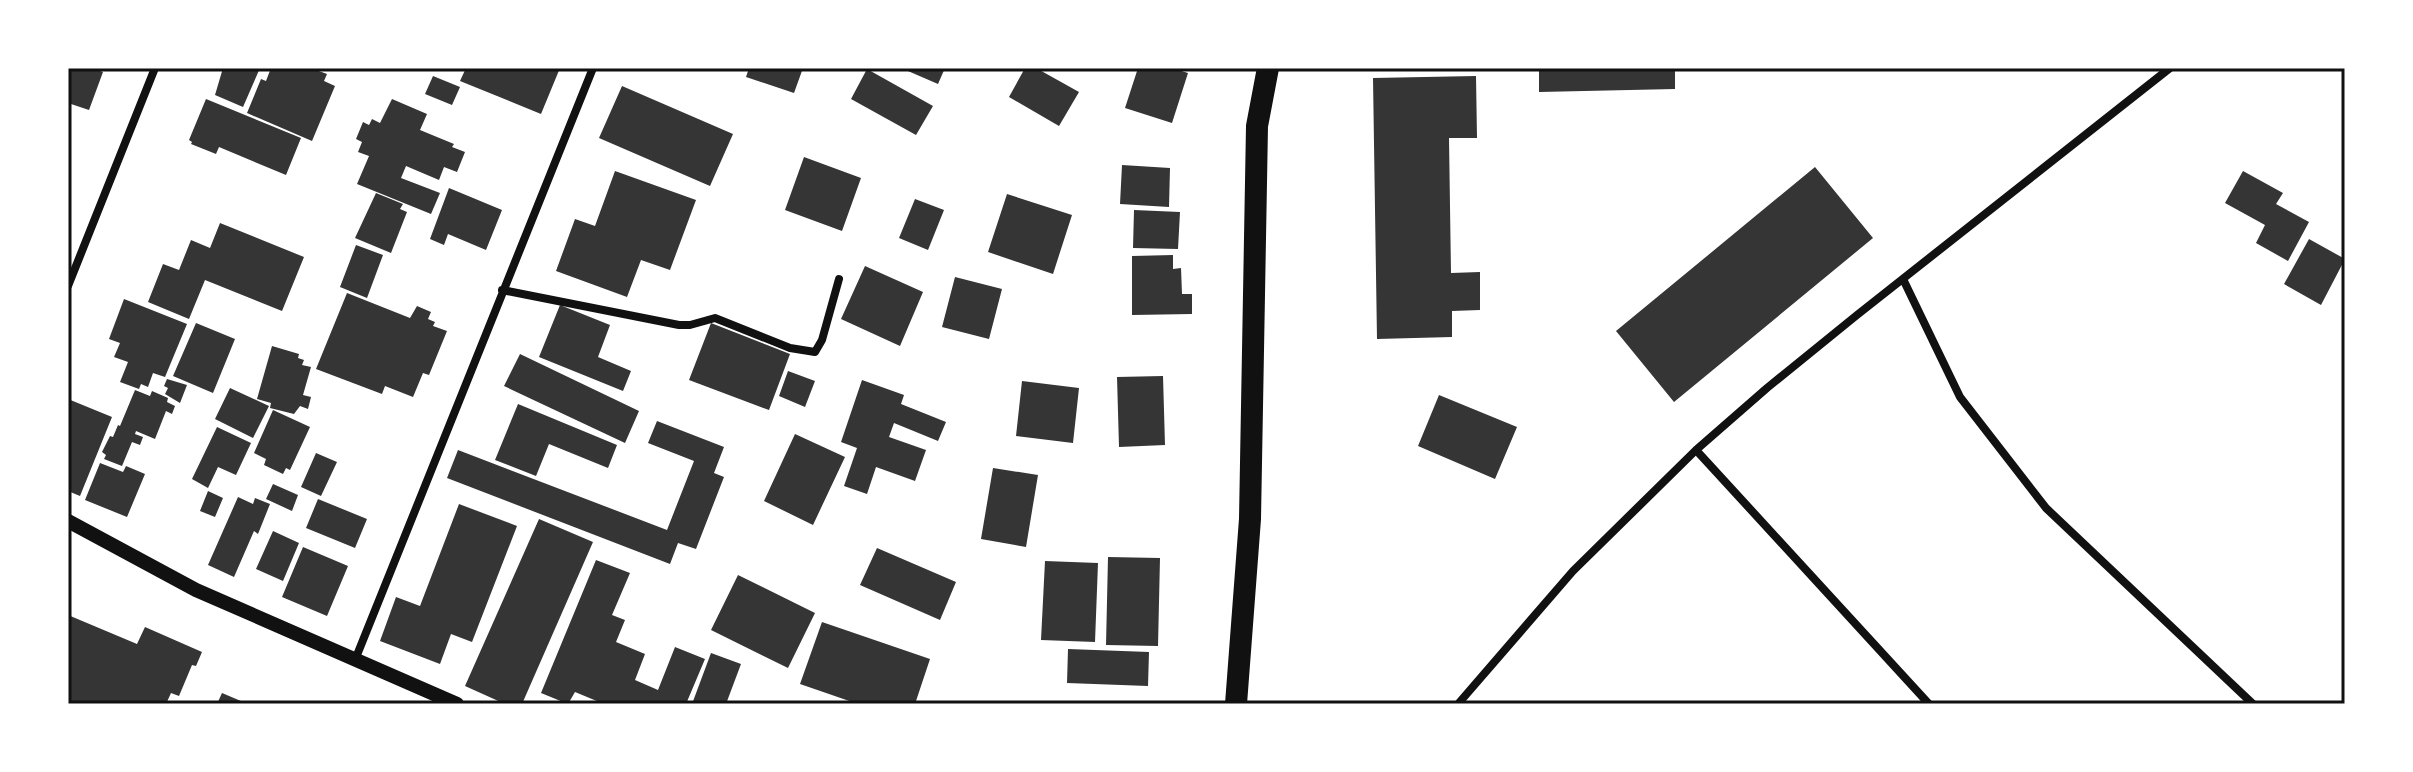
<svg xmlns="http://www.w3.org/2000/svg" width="2413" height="772" font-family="'IBM Plex Sans',sans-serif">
  <rect width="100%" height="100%" fill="#fff"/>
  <!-- building -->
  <path fill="#353535" d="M68,68H92L103,72L89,110L68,103Z
    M223,68H260L243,107L215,95Z
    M271,68H311L327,74L324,81L335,86L312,141L247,113L261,79L266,81Z
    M466,68H560L541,114L460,81Z
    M749,68H803L794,93L746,77Z
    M901,68H945L938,84Z
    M1025,68H1036L1079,92L1059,126L1009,97Z
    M1138,68H1172L1188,73L1172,123L1125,108Z
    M1539,68H1675V89L1539,92Z
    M867,69L933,106L916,135L851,99Z
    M433,76L460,87L452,105L425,94Z
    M1476,76L1477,138H1449L1451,273L1480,272V310L1452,311V337L1377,339L1373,78Z
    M622,86L733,134L710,186L599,138Z
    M206,99L301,138L286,175L219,147L216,154L191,144L192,142L189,140Z
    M392,99L427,114L420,130L454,144L452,147L465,152L457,172L444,167L439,180L406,166L401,178L440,193L431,214L357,184L369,156L358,152L362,142L356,139L363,122L369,125L372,119L380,123Z
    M804,157L861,178L842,231L785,210Z
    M1122,165L1170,168L1169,207L1120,204Z
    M1815,167L1873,238L1674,402L1616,331Z
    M615,171L696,200L670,270L641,260L627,297L556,271L575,219L595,226Z
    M2243,171L2283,193L2276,204L2309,222L2288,261L2256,243L2265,225L2225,203Z
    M449,188L502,210L486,250L448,234L444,245L430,239Z
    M376,193L403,204L400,209L407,212L391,253L355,238Z
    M1007,194L1072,215L1053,274L988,252Z
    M915,199L944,210L928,250L899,238Z
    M1134,210L1180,212L1178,249L1133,248Z
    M220,223L304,257L282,311L205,280L189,319L148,302L163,264L179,270L191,240L210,248Z
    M2309,239L2345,259L2321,305L2284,284Z
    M356,245L383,255L367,298L340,287Z
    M1173,255V269L1181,268L1182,294H1192V314L1132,315V256Z
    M865,266L923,292L900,346L841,319Z
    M955,277L1002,289L989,339L942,327Z
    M347,293L410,318L417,306L431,312L428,319L435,322L433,326L447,331L429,375L423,373L413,397L385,386L382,394L316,369Z
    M124,299L187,324L165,377L153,373L148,387L141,384L139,389L120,382L128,362L114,357L120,343L109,339Z
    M560,305L610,325L598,357L631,371L623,391L539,357Z
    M196,323L235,339L213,393L173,376Z
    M711,323L790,354L769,410L689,380Z
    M272,346L299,354L298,358L304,360L302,365L311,367L303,395L311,397L308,409L300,406L294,414L270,408L271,403L257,399Z
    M520,354L639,411L625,443L504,386Z
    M788,371L815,381L805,407L779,396Z
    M1163,376L1165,445L1119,447L1117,377Z
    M167,379L187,385L180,403L165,394L168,388L164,386Z
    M862,380L904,395L901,404L946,422L938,441L894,423L889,437L926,450L915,481L876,467L867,494L844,486L857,448L841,442Z
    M1022,381L1079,388L1073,443L1016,436Z
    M230,388L269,406L253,438L215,419Z
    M135,390L150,396L152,391L168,398L167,402L175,406L172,414L166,411L155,439L136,431L135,434L143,437L140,445L132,442L122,466L104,459L106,455L102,452L110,436L113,437L118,425L120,426Z
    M1439,395L1517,427L1495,479L1418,446Z
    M68,399L112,417L80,496L68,491Z
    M518,404L617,445L608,468L549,444L536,476L495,460Z
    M273,410L310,427L290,470L286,468L283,474L264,465L266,459L254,453Z
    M657,421L724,447L714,473L724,477L696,549L678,543L670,564L447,478L458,450L667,530L694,461L648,443Z
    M217,427L251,443L236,475L218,467L208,488L192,479Z
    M795,434L845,457L813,525L764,501Z
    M316,453L337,462L321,496L301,487Z
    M100,463L123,472L126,466L145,474L127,517L85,500Z
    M993,468L1038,475L1026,547L981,539Z
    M273,484L298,495L292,511L266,499Z
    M208,491L223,498L215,517L200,511Z
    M238,497L253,504L255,498L270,504L258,534L254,531L234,577L208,565Z
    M318,499L367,519L355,548L306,528Z
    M459,504L517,526L472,642L451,634L440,664L380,641L396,597L420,606Z
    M539,519L593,542L522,704H505L465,686Z
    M273,531L299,543L283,581L256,569Z
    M303,547L348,566L327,616L282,597Z
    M877,548L956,582L940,620L860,585Z
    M1108,557L1160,558L1158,646L1106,645Z
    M596,560L630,573L612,615L625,620L616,642L645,654L635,680L658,690L675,647L705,659L686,704H604L575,692L568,704L541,693Z
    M1045,561L1098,563L1095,642L1041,640Z
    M738,575L815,613L788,668L711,630Z
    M68,615L137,644L145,627L202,652L196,666L192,665L179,696L171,693L166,704H68Z
    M822,622L930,659L915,704H858L800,684Z
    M1068,649L1149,652L1148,686L1067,683Z
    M711,653L741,664L726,704H692Z
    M222,693L248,704H217Z"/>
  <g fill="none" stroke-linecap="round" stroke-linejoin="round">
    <!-- minor -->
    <path stroke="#111" stroke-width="8" d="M1903,279L1960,397L2046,508L2253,704
      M68,286L155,68
      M502,290L679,325H690L715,318L790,348L815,352L822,340L839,279
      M1696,450L1929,704
      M355,660L593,68
      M1458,704L1573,571L1696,450L1767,388L1857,315L2170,68"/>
    <!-- tertiary -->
    <path stroke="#111" stroke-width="14" d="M68,521L196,590L457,704"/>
    <!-- trunk -->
    <path stroke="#111" stroke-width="22" d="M1236,704L1250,519L1257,126L1268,68"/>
  </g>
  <!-- border -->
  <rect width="2413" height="772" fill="none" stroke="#ffffff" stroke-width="140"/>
  <rect x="70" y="70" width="2273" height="632" fill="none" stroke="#111" stroke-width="3"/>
</svg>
